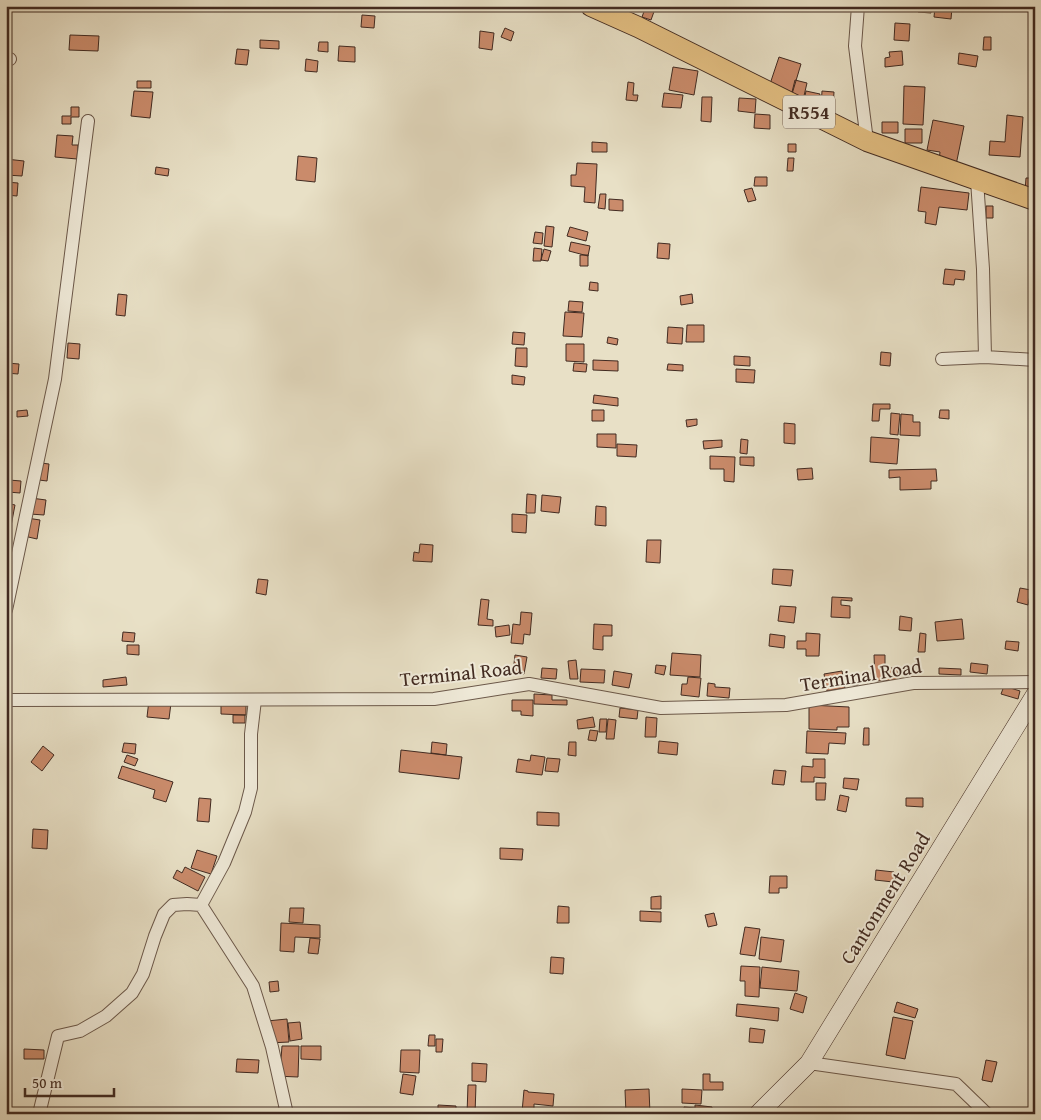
<svg xmlns="http://www.w3.org/2000/svg" width="1041" height="1120" font-family="'Gentium Book Plus',serif">
  <rect width="100%" height="100%" fill="#e8e0c6"/>
  <filter id="stains"><feTurbulence type="fractalNoise" baseFrequency=".004" numOctaves="4"/><feColorMatrix values="0 0 0 0 .2 0 0 0 0 .09 0 0 0 0 .02 0 0 0 .5 -.17"/></filter>
  <radialGradient id="worn" r=".72"><stop offset=".6" stop-color="#630" stop-opacity="0"/><stop offset="1" stop-color="#630" stop-opacity=".3"/></radialGradient>
  <!-- building -->
  <path fill="#ca8b6b" stroke="#412a21" d="M646,6H656L651,20L642,17Z
    M918,6H931V13L918,12Z
    M935,7L952,8L951,19L934,17Z
    M362,15L375,16L374,28L361,27Z
    M895,23L910,24L909,41L894,40Z
    M505,28L514,32L511,41L501,37Z
    M480,31L494,33L492,50L479,48Z
    M70,35L99,36L98,51L69,50Z
    M984,37H991V50H983Z
    M260,40L279,41V49L260,48Z
    M319,42H328V52L318,51Z
    M339,46L355,47V62L338,61Z
    M237,49L249,50L247,65L235,64Z
    M902,51L903,65L885,67V58L890,57L889,52Z
    M959,53L978,56L976,67L958,64Z
    M779,57L801,64L792,94L769,87Z
    M306,59L318,61L317,72L305,71Z
    M673,67L698,71L694,95L669,90Z
    M795,80L807,83L803,100L791,96Z
    M137,81H151V88H137Z
    M628,82L634,83L633,95H638L637,101L626,100Z
    M904,86L925,87L923,125L903,124Z
    M134,91L153,92L150,118L131,116Z
    M806,91L820,94L818,108L803,105Z
    M822,91L834,92L833,108L821,107Z
    M664,93L683,95L681,108L662,107Z
    M702,97H712L711,122L701,121Z
    M739,98L756,99L755,113L738,111Z
    M71,107H79V117H71V124H62V116H71Z
    M755,114L770,115V129L754,128Z
    M1007,115L1023,117L1020,157L989,155L990,141L1005,142Z
    M933,120L964,126L956,165L939,161L940,152L927,150Z
    M882,122H898V133H882Z
    M905,129H922V143H905Z
    M57,135L73,136L72,145H78L77,159L55,157Z
    M592,142L607,143V152H592Z
    M788,144H796V152H788Z
    M298,156L317,158L315,182L296,180Z
    M788,158H794L793,171H787Z
    M6,159L24,161L22,176L6,175Z
    M577,163L597,164L595,203L584,202L585,187L571,186V175H576Z
    M156,167L169,169L168,176L155,174Z
    M1032,171H1035V193L1025,192L1026,178H1031Z
    M755,177H767V186H754Z
    M6,182L18,183L17,196L6,195Z
    M921,187L969,193L967,210L939,207L936,225L925,223L926,212L918,211Z
    M752,188L756,200L748,202L744,190Z
    M600,194H606L605,209L598,208Z
    M609,199L623,200V211L609,210Z
    M986,206H993V218H986Z
    M546,226L554,227L552,247L544,246Z
    M570,227L588,232L586,241L567,236Z
    M535,232L543,233L542,244L533,243Z
    M571,242L590,246L588,256L569,251Z
    M658,243L670,244L669,259L657,258Z
    M534,248L542,249L541,261H533Z
    M544,249L551,251L548,261L541,260Z
    M580,255H588V266H580Z
    M945,269L965,271L964,280L955,279L954,285L943,284Z
    M590,282L598,283V291L589,290Z
    M118,294L127,295L125,316L116,315Z
    M692,294L693,303L681,305L680,296Z
    M569,301L583,302L582,312L568,311Z
    M565,312L584,313L582,337L563,336Z
    M687,325H704V342H686Z
    M668,327L683,328L682,344L667,343Z
    M513,332L525,333L524,345L512,344Z
    M608,337L618,339L617,345L607,343Z
    M68,343L80,344L79,359L67,358Z
    M566,344H584V362L566,361Z
    M516,348H527V367L515,366Z
    M881,352L891,353L890,366L880,365Z
    M734,356L750,357V366L734,365Z
    M593,360L618,361V371L593,370Z
    M7,363L19,364L18,374L6,373Z
    M574,363L587,364L586,372L573,371Z
    M668,364L683,365V371L667,370Z
    M736,369L755,370L754,383L736,382Z
    M512,375L525,377L524,385L512,384Z
    M594,395L618,398V406L593,403Z
    M873,404H890V409H880L879,421H872Z
    M27,410L28,416L17,417V411Z
    M592,410H604V421H592Z
    M940,410H949V419L939,418Z
    M891,413L900,414L898,435L890,434Z
    M901,414L913,415V422H920V436L900,435Z
    M697,419V425L687,427L686,420Z
    M784,423L795,424V444L784,443Z
    M597,434H616V448L597,447Z
    M871,437L899,439L897,464L870,462Z
    M741,439L748,440L747,454L740,453Z
    M722,440V447L704,449L703,441Z
    M617,444L637,445L636,457L617,456Z
    M710,456L735,457L734,482L724,481V469H710Z
    M740,457H754V466L740,465Z
    M41,463L49,464L47,481L39,480Z
    M812,468L813,479L798,480L797,469Z
    M936,469L937,481H931V489L900,490V477L889,478V470Z
    M9,480L21,481L20,493L8,492Z
    M527,494L536,495L535,513H526Z
    M542,495L561,497L559,513L541,511Z
    M31,498L46,500L44,515L30,514Z
    M6,503L15,505L11,526L6,525Z
    M596,506L606,507V526L595,525Z
    M512,514L527,515L526,533L512,532Z
    M27,518L40,520L37,539L24,536Z
    M647,540H661L660,563L646,562Z
    M420,544L433,545L432,562L413,561L414,552L419,553Z
    M773,569L793,570L791,586L772,584Z
    M258,579L268,580L266,595L256,593Z
    M1020,588L1031,590L1028,605L1017,602Z
    M832,597L852,598V601L841,600V605L850,606V618L831,617Z
    M481,599L489,600L487,619L493,620V626L478,625Z
    M780,606L796,607L794,623L778,621Z
    M521,612L532,613L530,635L524,634L523,644L511,643L513,624L520,625Z
    M900,616L912,618L911,631L899,630Z
    M962,619L964,639L937,641L935,622Z
    M594,624L612,625V636H603V650L593,649Z
    M509,625L510,635L496,637L495,627Z
    M123,632L135,633L134,642L122,641Z
    M806,633L820,634L819,656H806V649H797V641H806Z
    M920,633L926,634L925,652H918Z
    M770,634L785,636L784,648L769,646Z
    M1006,641L1019,642L1018,651L1005,649Z
    M127,645H139V655L127,654Z
    M672,653L701,655L700,677L670,675Z
    M515,655L527,657L524,674L513,672Z
    M874,655H885V668H898V680L875,681Z
    M576,660L578,679H570L568,661Z
    M971,663L988,665L987,674L970,672Z
    M656,665L666,666L664,675L655,673Z
    M542,668L557,669L556,679L541,678Z
    M939,668L961,669V675L939,674Z
    M581,669L605,670L604,683L580,682Z
    M614,671L632,674L629,688L612,685Z
    M842,671L845,688L827,691L824,674Z
    M873,673V680L860,682L859,674Z
    M849,675H858V685H850Z
    M126,677L127,685L103,687V680Z
    M688,677L701,678L699,697L681,695L682,684H687Z
    M708,683L715,684V687L730,688L729,698L707,696Z
    M1004,686L1020,691L1018,699L1001,694Z
    M534,694L552,695V700H567V705L534,704Z
    M149,700L171,703L169,719L147,717Z
    M512,700H533V716L521,715V711H512Z
    M221,701H246V715L221,714Z
    M809,705L849,707V727H837V730L809,729Z
    M620,708L638,710L637,719L619,717Z
    M233,715H245V723H233Z
    M593,717L595,727L578,729L577,720Z
    M646,717L657,718L656,737H645Z
    M600,719H607L606,732H599Z
    M608,719L616,720L614,739H606Z
    M864,728H869V745H863Z
    M590,730L598,731L596,741L588,740Z
    M807,731L846,733L845,744L829,743L828,754L806,753Z
    M659,741L678,743L677,755L658,753Z
    M432,742L447,744L446,755L431,753Z
    M569,742H576V756L568,755Z
    M124,743L136,744L135,754L122,752Z
    M43,746L54,755L42,771L31,762Z
    M401,750L462,757L459,779L399,772Z
    M127,755L138,759L135,766L124,762Z
    M531,755L545,757L542,775L516,772L518,759L530,761Z
    M547,758L560,759L558,772L545,771Z
    M813,759H825V778L814,777V782H801L802,766L813,767Z
    M122,766L173,782L166,802L153,798L155,790L118,778Z
    M774,770L786,771L784,785L772,784Z
    M844,778L859,779L857,790L843,788Z
    M816,783H826L825,800H816Z
    M840,795L849,797L846,812L837,810Z
    M199,798L211,799L209,822L197,821Z
    M906,798H923V807L906,806Z
    M537,812L559,813V826L537,825Z
    M33,829L48,830L47,849L32,848Z
    M500,848L523,849L522,860L500,859Z
    M197,850L217,856L211,874L191,868Z
    M185,867L205,877L198,891L173,878L177,870L182,873Z
    M876,870L894,872L893,882L875,880Z
    M770,876H787V888H779V893H769Z
    M661,896V909H651V897Z
    M558,906L569,907V923H557Z
    M290,908H304L303,923L289,922Z
    M640,911L661,912V922L640,921Z
    M714,913L717,925L708,927L705,915Z
    M281,923L320,925V938L295,937L294,952L280,951Z
    M745,927L760,929L755,956L740,954Z
    M761,937L784,940L781,962L759,959Z
    M310,938L320,939L318,954L308,953Z
    M551,957L564,958L563,974L550,973Z
    M741,966L760,967L759,997L745,996V981H740Z
    M762,967L799,971L797,991L760,988Z
    M278,981L279,991L270,992L269,982Z
    M795,993L807,997L803,1013L790,1009Z
    M897,1002L918,1009L915,1018L894,1012Z
    M737,1004L779,1008L778,1021L736,1016Z
    M893,1017L913,1021L905,1059L886,1055Z
    M287,1019L289,1042L269,1043L267,1021Z
    M300,1022L302,1039L290,1041L288,1023Z
    M750,1028L765,1030L763,1043L749,1042Z
    M429,1035H435V1046H428Z
    M436,1039H443L442,1052H436Z
    M282,1046H299L298,1077L275,1076L276,1059H281Z
    M301,1046H321V1060L301,1059Z
    M24,1049L44,1050V1059H24Z
    M401,1050H420L419,1073L400,1072Z
    M237,1059L259,1060L258,1073L236,1072Z
    M986,1060L997,1062L992,1082L982,1080Z
    M472,1063L487,1064L486,1082L472,1081Z
    M403,1074L416,1076L413,1095L400,1093Z
    M703,1074H710V1082H723V1090H703Z
    M468,1085H476L475,1114H467Z
    M649,1089L650,1114H626L625,1090Z
    M682,1089L702,1090L701,1104L682,1103Z
    M524,1090L528,1091V1092L554,1094L553,1106L534,1104V1113L522,1112Z
    M438,1105L456,1106V1114H438Z
    M695,1105L712,1107V1114H684V1107L695,1108Z
    M578,1109V1114H558V1110Z"/>
  <g fill="none" stroke-linecap="round" stroke-linejoin="round">
    <!-- street casing -->
    <g stroke="#6b584a" stroke-width="14">
      <path id="street" d="M858,6L855,46L867,141
        M6,58L10,59
        M977,180L983,269L985,357
        M942,359L985,357L1035,360
        M6,610L55,379L88,121
        M6,700L434,699L529,684L661,708L786,705L913,683L1035,682
        M201,905L253,986L272,1047L287,1114
        M809,1063L956,1084L987,1114
        M39,1114L58,1036L80,1031L106,1016L132,993L143,974L155,936L164,914L173,905L187,904L201,905L224,863L245,812L251,788V734L255,700"/>
    </g>
    <!-- secondary casing -->
    <g stroke="#412a21" stroke-width="19">
      <path id="secondary" d="M758,1114L809,1063L1035,695"/>
    </g>
    <!-- primary casing -->
    <g stroke="#412a21" stroke-width="22">
      <path id="primary" d="M591,6L638,27L867,141L1035,200"/>
    </g>
    <!-- street -->
    <use href="#street" stroke="#f0ebda" stroke-width="12"/>
    <!-- secondary -->
    <use href="#secondary" stroke="#f0ebda" stroke-width="18"/>
    <!-- primary -->
    <use href="#primary" stroke="#e4c083" stroke-width="20"/>
  </g>
  <g text-anchor="middle" stroke-width="4" stroke-linejoin="round" paint-order="stroke">
    <!-- shield labels -->
    <rect fill="#f0ebda" stroke="#766458" stroke-width="1" x="783" y="95.5" width="52" height="33" rx="4"/>
    <g font-size="19" font-weight="bold" fill="#412a21">
      <text x="809" y="119">R554</text>
    </g>
    <!-- street labels -->
    <g font-size="20" fill="#412a21" stroke="#f0ebda">
      <text transform="translate(461 673) rotate(-6)" y="7">Terminal Road</text>
      <text transform="translate(861 675) rotate(-9)" y="7">Terminal Road</text>
      <text transform="translate(885 898) rotate(-58)" y="7">Cantonment Road</text>
    </g>
  </g>
  <!-- margin -->
  <rect width="1041" height="1120" fill="none" stroke="#e8e0c6" stroke-width="25"/>
  <rect x="8" y="8" width="1026" height="1105" fill="none" stroke="#412a21" stroke-width="2.5"/>
  <rect x="12" y="12" width="1016" height="1095" fill="none" stroke="#412a21"/>
  <!-- scale -->
  <path d="M25 1088v8h89v-8" fill="none" stroke="#412a21" stroke-width="2.5"/>
  <text x="32" y="1088" font-size="15" fill="#412a21" stroke="#f0ebda" stroke-width="4" paint-order="stroke">50 m</text>
  <rect width="100%" height="100%" filter="url(#stains)"/>
  <rect width="100%" height="100%" fill="url(#worn)"/>
</svg>
